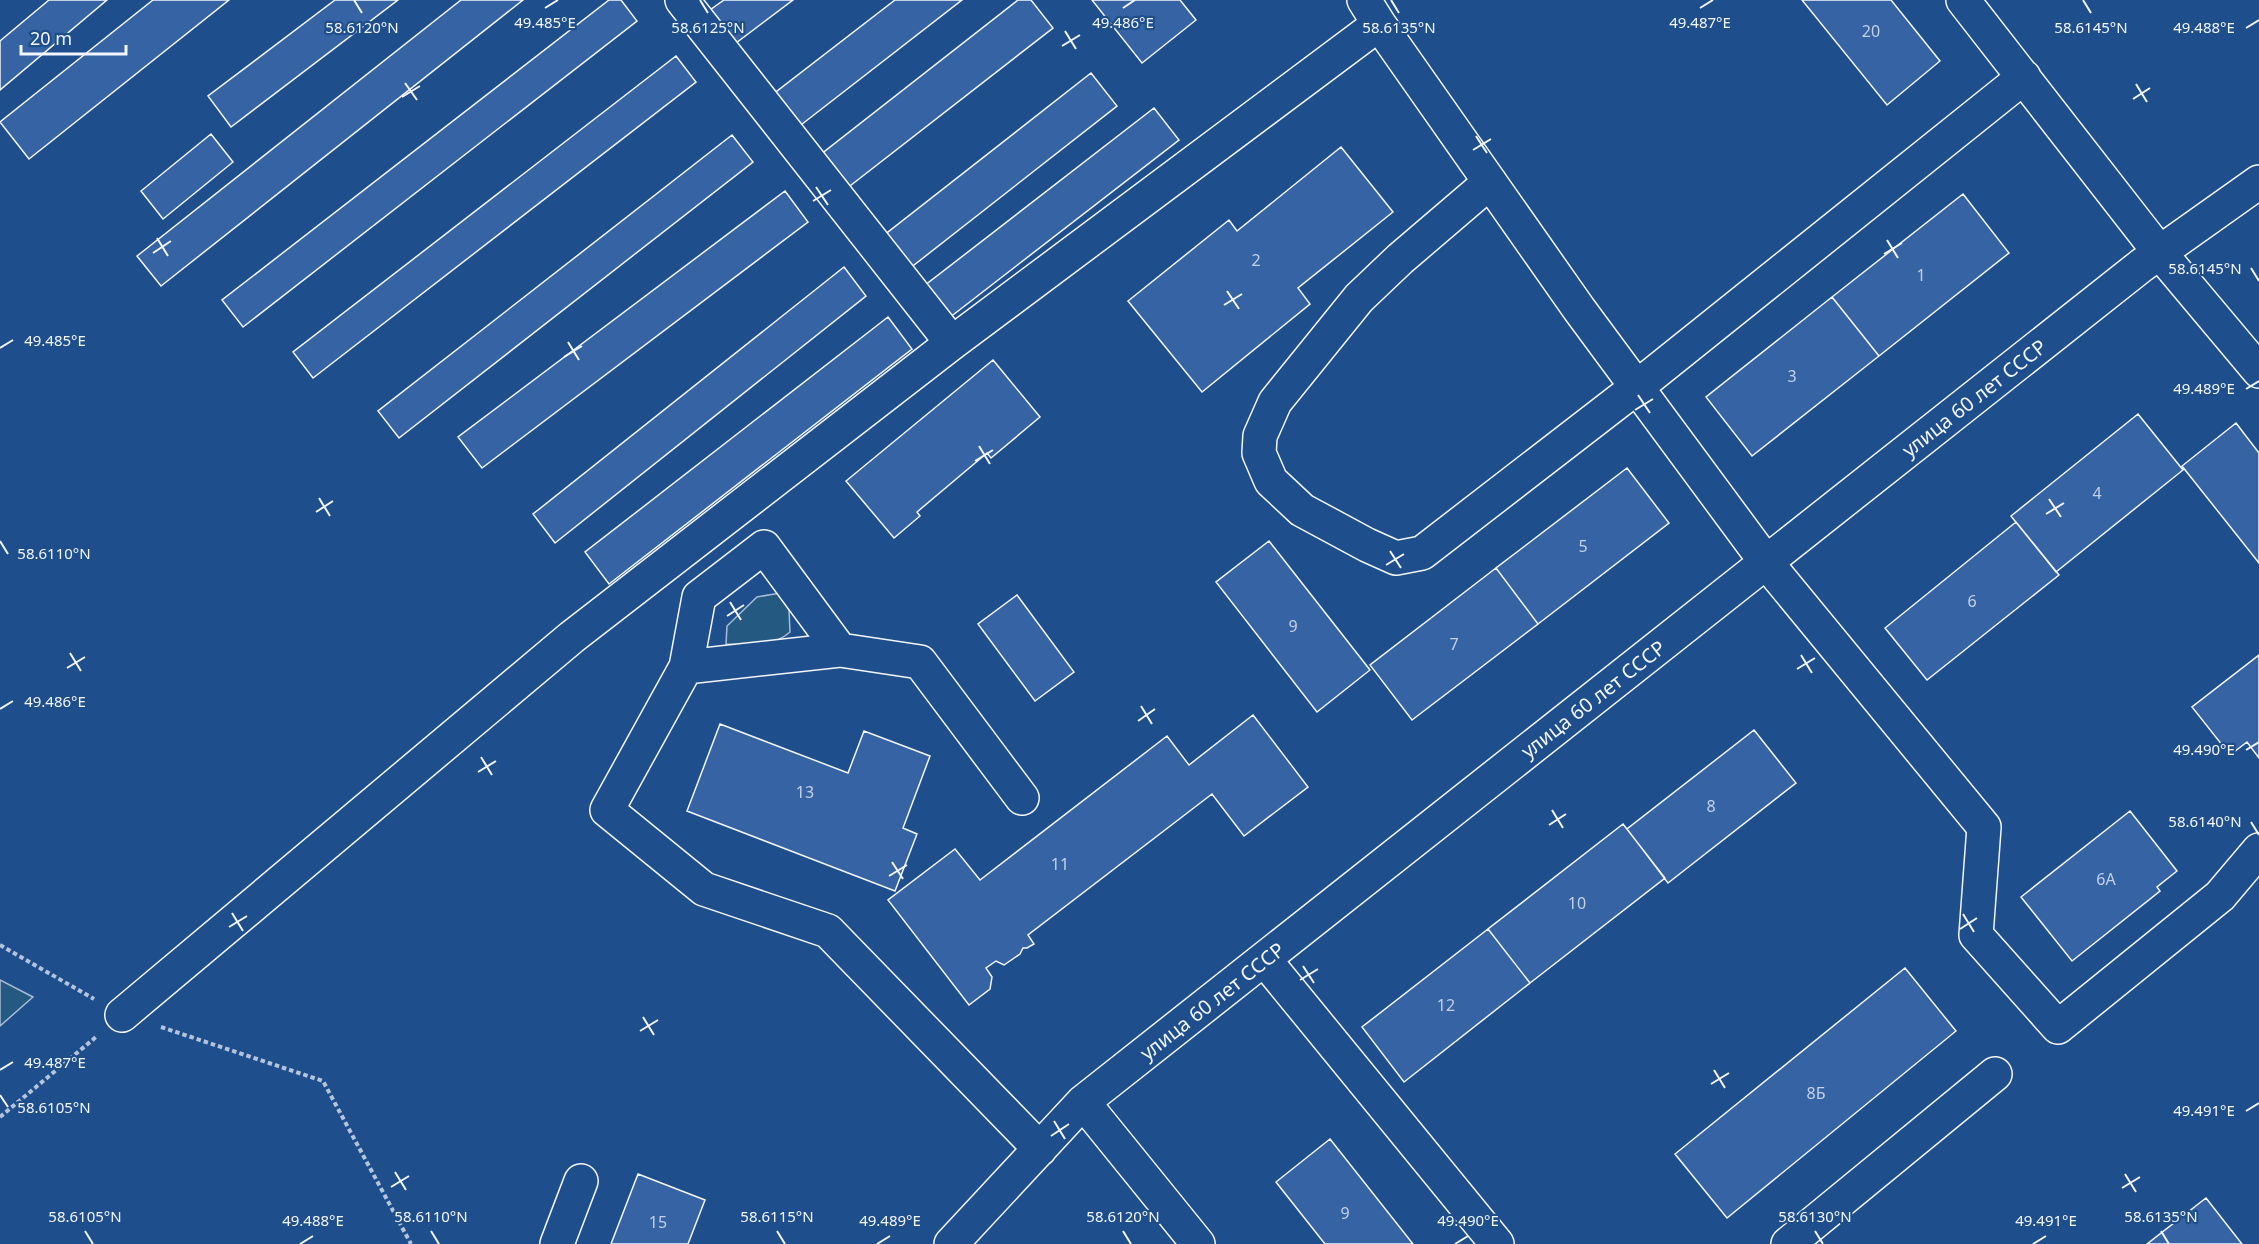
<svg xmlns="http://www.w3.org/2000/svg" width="2259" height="1244" font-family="'Noto Sans',sans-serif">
  <rect width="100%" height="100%" fill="#1f4e8c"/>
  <path fill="#245a82" stroke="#a8bbd7" stroke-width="1.5" d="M780,593L789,610L790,632C774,647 747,645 726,644L727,626L757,597Z
    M0,980L33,997L0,1026Z"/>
  <path fill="#3563a3" stroke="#f2f6ff" stroke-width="1.5" d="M49,0H107L0,90V41Z
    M153,0H229L29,159L0,122Z
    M335,0H398L231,127L208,96Z
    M461,0H523L161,286L137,256Z
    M609,0H621L637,21L243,327L222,300Z
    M724,0H793L736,43L710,10Z
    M895,0H962L797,128L772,95Z
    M1018,0H1031L1053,28L846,189L820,155Z
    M1092,0H1180L1196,20L1142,63Z
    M1802,0H1891L1940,61L1887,105Z
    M676,56L696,82L313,378L293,352Z
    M1091,73L1117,106L909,269L883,236Z
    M1154,108L1179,140L949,318L924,286Z
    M211,134L233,162L163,219L141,191Z
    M732,135L753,162L399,438L378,411Z
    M1341,147L1393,212L1298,288L1310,304L1202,392L1128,301L1229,220L1237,231Z
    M785,191L808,222L482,468L458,437Z
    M1963,194L2009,253L1879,356L1832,297Z
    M844,267L866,296L555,543L533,514Z
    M1832,297L1879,356L1752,456L1706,397Z
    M888,317L912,349L609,584L585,552Z
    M993,360L1040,417L991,458L987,453L917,512L920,516L894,538L846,481Z
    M2138,414L2183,470L2056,572L2011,516Z
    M2236,423L2259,453V563L2182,466Z
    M1627,468L1669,523L1538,624L1496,568Z
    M2016,522L2059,575L1927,680L1885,628Z
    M1269,541L1370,670L1317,712L1216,582Z
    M1496,568L1538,624L1412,720L1370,665Z
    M1017,595L1074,672L1035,701L978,624Z
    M2259,655V758L2247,742L2230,755L2192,707Z
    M1253,715L1308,787L1244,836L1212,794L1028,935L1034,944L1027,948H1023L1020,954L1004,965L996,961L986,968L992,977L990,989L969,1005L888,900L955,849L980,880L1167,736L1189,765Z
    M720,724L848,773L864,731L930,756L903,828L917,834L895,891L687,811Z
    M1754,730L1796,783L1668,883L1627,829Z
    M2130,811L2177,871L2157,887L2160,891L2072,961L2021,897Z
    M1623,824L1665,878L1530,983L1488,929Z
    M1488,929L1530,983L1404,1082L1362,1027Z
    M1905,968L1956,1031L1727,1218L1675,1154Z
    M1330,1139L1413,1244H1325L1276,1182Z
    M638,1174L705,1200L688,1244H611Z
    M2206,1198L2242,1244H2147Z"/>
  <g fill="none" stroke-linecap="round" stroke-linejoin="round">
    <defs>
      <path id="minor" d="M682,0L952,343
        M1963,0L2160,253L2259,371
        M1379,24L1579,309L1766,562L1984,827L1976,935L2058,1027L2220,896L2259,850
        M1490,182L1400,259L1359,298L1275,402L1260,436L1259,453L1271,481L1302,510L1367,545L1396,558L1422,553L1637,387L2024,77
        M686,667L840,650
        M1022,798L920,662L840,650L764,547L699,597L686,667L607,810L704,889L828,931L1040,1149
        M1264,959L1497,1244
        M122,1015L572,637L952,343L1379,24L1364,0
        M1083,1102L1198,1244
        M557,1244L581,1181
        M951,1244L1083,1102L2142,265L2259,182
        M1788,1244L1995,1074"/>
    </defs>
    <use href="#minor" stroke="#f2f6ff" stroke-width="36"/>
    <path stroke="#b3c4dc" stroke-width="4" stroke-dasharray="4.5 3" stroke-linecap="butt" d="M0,945L94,999
      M161,1027L323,1081L411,1244
      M0,1117L96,1037"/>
    <use href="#minor" stroke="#1f4e8c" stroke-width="33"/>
  </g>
  <path fill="none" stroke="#f2f6ff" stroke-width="2" d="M354,0L362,13M700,0L708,13M1391,0L1399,13M2083,0L2091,13M545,8L558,0M1123,8L1135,0M1700,8L1713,0M2246,28L2259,20M1065,31L1076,49M1062,46L1080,35M405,83L417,100M2136,84L2147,102M402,97L420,86M2133,99L2150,88M1476,136L1487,153M1473,150L1491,139M816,187L828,205M813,201L831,190M157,238L168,256M1887,240L1898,258M153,253L171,241M1884,254L1902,243M2251,268L2259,281M1227,291L1239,309M1224,305L1242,294M568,342L579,360M0,348L13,340M564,357L582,346M2246,389L2259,381M1638,395L1650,413M1635,410L1653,399M979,446L990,464M975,461L993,450M319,498L330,516M2049,499L2061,517M316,512L333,501M2046,514L2064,503M0,541L8,554M1390,551L1401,568M1386,565L1404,554M730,602L741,620M727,616L744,605M70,653L81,671M1801,655L1812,673M67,668L85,657M1797,669L1815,658M1141,706L1152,724M0,709L13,701M1138,721L1155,709M2246,750L2259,742M481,757L492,775M478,772L496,761M1552,810L1563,828M2251,822L2259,835M1549,825L1566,814M892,862L903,879M889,876L907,865M232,913L243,931M1963,914L1974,932M229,927L247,916M1960,929L1977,918M1303,966L1314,983M1300,980L1318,969M643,1017L654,1035M640,1031L658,1020M0,1070L13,1062M1714,1070L1725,1088M1711,1084L1729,1073M0,1095L8,1107M2246,1111L2259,1103M1054,1121L1065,1139M1051,1136L1069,1124M395,1172L406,1190M2125,1174L2136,1192M391,1187L409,1176M2122,1188L2140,1177M85,1231L93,1244M431,1231L439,1244M777,1231L785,1244M1123,1231L1131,1244M1815,1231L1823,1244M2161,1231L2169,1244M300,1244L313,1236M877,1244L890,1236M1455,1244L1468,1236M2033,1244L2046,1236"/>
  <g text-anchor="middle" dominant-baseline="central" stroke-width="4.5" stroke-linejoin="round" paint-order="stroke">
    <g font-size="16" fill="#c3d1e8">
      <text x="1871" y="31">20</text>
      <text x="1256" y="260">2</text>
      <text x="1921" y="275">1</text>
      <text x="1792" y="376">3</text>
      <text x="2097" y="493">4</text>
      <text x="1583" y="546">5</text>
      <text x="1972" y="601">6</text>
      <text x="1293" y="626">9</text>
      <text x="1454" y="644">7</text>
      <text x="805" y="792">13</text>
      <text x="1711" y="806">8</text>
      <text x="1060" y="864">11</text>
      <text x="2106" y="879">6А</text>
      <text x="1577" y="903">10</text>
      <text x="1446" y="1005">12</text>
      <text x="1816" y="1093">8Б</text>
      <text x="1345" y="1213">9</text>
      <text x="658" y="1222">15</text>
    </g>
    <g font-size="20" fill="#f2f6ff" stroke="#1f4e8c">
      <text transform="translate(1974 398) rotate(-38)">улица 60 лет СССР</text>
      <text transform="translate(1593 699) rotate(-38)">улица 60 лет СССР</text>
      <text transform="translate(1212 1001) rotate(-38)">улица 60 лет СССР</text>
    </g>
  </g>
  <g font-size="15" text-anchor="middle" fill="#f2f6ff" stroke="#1f4e8c" stroke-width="4.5" stroke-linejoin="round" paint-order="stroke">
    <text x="545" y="28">49.485°E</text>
    <text x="1123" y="28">49.486°E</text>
    <text x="1700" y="28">49.487°E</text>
    <text x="2204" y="33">49.488°E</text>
    <text x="2091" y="33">58.6145°N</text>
    <text x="362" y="33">58.6120°N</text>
    <text x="708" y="33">58.6125°N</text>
    <text x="1399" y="33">58.6135°N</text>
    <text x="2205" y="274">58.6145°N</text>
    <text x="55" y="346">49.485°E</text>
    <text x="2204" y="394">49.489°E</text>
    <text x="54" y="559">58.6110°N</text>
    <text x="55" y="707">49.486°E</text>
    <text x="2204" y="755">49.490°E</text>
    <text x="2205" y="827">58.6140°N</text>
    <text x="55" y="1068">49.487°E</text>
    <text x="54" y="1113">58.6105°N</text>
    <text x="2204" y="1116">49.491°E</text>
    <text x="85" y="1222">58.6105°N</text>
    <text x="431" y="1222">58.6110°N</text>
    <text x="777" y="1222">58.6115°N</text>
    <text x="1123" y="1222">58.6120°N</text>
    <text x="1815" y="1222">58.6130°N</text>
    <text x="2161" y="1222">58.6135°N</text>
    <text x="313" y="1226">49.488°E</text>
    <text x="890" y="1226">49.489°E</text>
    <text x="1468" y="1226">49.490°E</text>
    <text x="2046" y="1226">49.491°E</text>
  </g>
  <path d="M21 45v9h105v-9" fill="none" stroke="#f2f6ff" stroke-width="3"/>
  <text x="30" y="45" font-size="18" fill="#f2f6ff" stroke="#1f4e8c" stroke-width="4.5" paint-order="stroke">20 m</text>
</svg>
